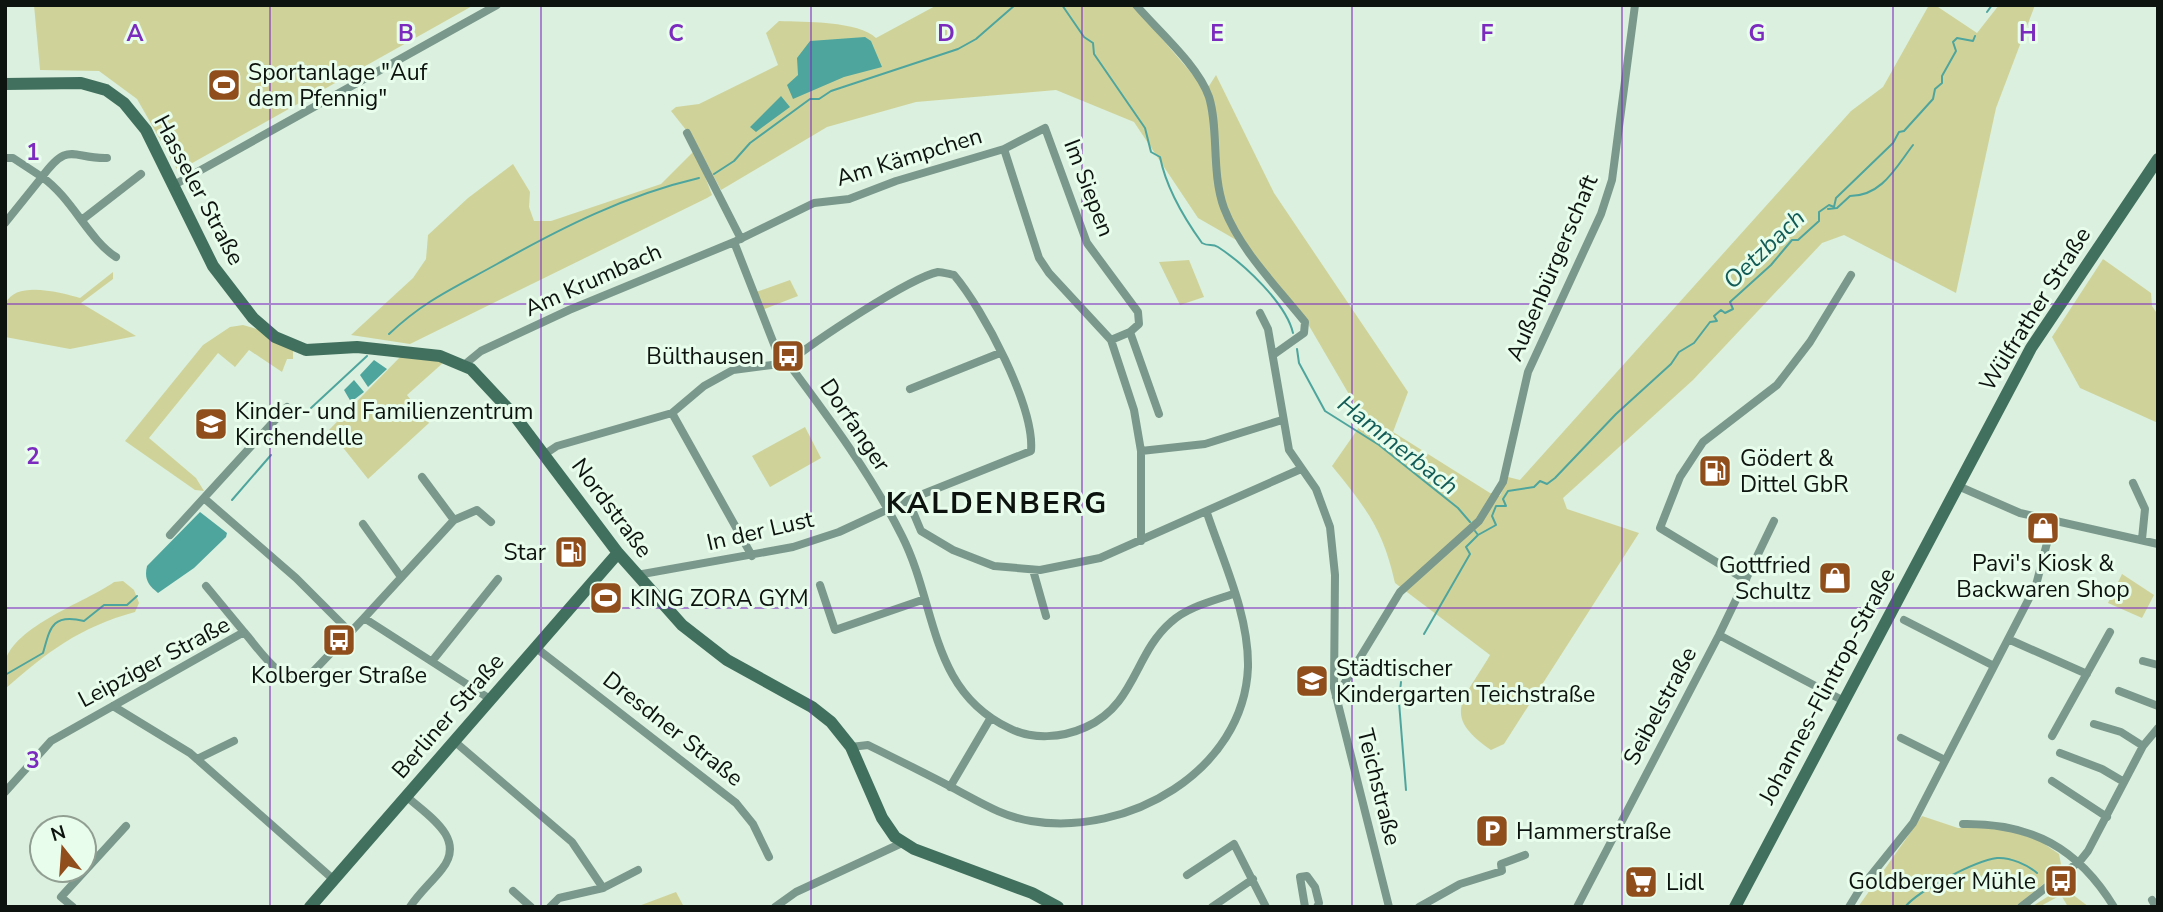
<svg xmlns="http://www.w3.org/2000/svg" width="2163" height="912" font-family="'Nunito Sans',sans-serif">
  <rect width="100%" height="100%" fill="#dbf0de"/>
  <path fill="#cfd39a" d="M34,5H474L178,171L137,99L99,71L40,70Z
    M937,5H1133L1200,83L1209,86L1216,75L1274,193L1408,392L1393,432L1490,493L1500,496L1508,477L1520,480L1851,111L1883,87L1929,5H1935L1977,33L1999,5H2035L1996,108L1956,293L1844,235L1822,243L1693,380L1563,498L1567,509L1639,533L1504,744L1491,750C1439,714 1465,699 1490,655L1395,583C1383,529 1366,508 1332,466L1364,420L1301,312L1238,241L1198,218L1134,122L1056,90L916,102L827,127L721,190L694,140L671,111L676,107L699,104L778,65L766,33L779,21C804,22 859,21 876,38Z
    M695,150L712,195L707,198L410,344L351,335L413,278L426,259L428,235L468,198L513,164L530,192L529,207L534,221H551L661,184Z
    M2103,259L2151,293L2152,306L2158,315V423L2080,388L2052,337Z
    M1189,260L1204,297L1180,305L1159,262Z
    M113,272V279L81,303L136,336L70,349L5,337C5,328 2,312 6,303C16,280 62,293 80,298Z
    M790,280L798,296L762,310L756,292Z
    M243,325L260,330L293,351V359H287L282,372L249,350L235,367L218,353L149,438L196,478L204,491L195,490L125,441L203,345L230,327Z
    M400,357L444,362L407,395L429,423L368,479L329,430Z
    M805,427L821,458L770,487L752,456Z
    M2122,574L2154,595L2142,618L2108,603Z
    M123,581L134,590L139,603L135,612C80,627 47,652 5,689C5,681 3,670 5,662C14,626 86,602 114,582Z
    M1922,816L1958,828H2002L2040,841L2059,854L2062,869L2015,907H1858Z
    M2063,887L2089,907H2068L2061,895L2039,907H2031Z
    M676,892L684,907H636Z"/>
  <path fill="#4ea59e" d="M865,37L871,41L882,67L844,77L793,99L787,85L798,75L797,58L810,41Z
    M781,96L790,107L756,132L750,127Z
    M374,360L387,369L368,387L360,375Z
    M354,380L364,392L351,402L344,390Z
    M200,512L227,533L226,537L194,568L158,593C148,585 144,579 147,566Z"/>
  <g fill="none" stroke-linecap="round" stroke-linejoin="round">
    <path stroke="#4ea59e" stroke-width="2" d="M1062,5L1084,37L1093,43L1094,54L1145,128L1151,152L1160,157C1166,187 1184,218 1202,243C1209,247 1212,243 1218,247C1244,264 1286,303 1293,333
      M1987,12L1992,5
      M714,174L734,161L750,143L810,99H819L831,91L958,49L976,39L1015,5
      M1828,209L1837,208L1850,196C1882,196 1896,167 1913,145
      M389,334C425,300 454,288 497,264C561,228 626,195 699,178
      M1297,349L1299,363L1325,411L1379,445L1458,508L1470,522
      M311,408L367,356
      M232,500L271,455
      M1478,535L1496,525L1492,516L1496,506H1506L1503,499L1508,491L1534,487L1540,481L1547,484L1555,478L1616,414L1671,364L1679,352L1694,343L1710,322L1717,321L1714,316L1721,310L1725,313L1733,309L1730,302L1771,265L1792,240H1798L1819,221V212L1829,205L1834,207L1836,198L1893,143L1899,132L1904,131L1933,99L1935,89L1942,83V76L1956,51L1953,42L1957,38L1973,41L1975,36
      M1424,634L1470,554L1466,547L1478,535L1475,531
      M5,675L43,653C50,629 51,613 84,621L104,605H127L137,596
      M1401,682L1399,702L1406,790
      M1905,907C1919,890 1975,861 1997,858C2010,857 2028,865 2037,873"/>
    <path stroke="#7a988c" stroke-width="8" d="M1136,5C1158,31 1198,65 1209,97C1219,129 1211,172 1224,208C1240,250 1277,287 1305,322L1304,333L1273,355
      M687,133L741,239
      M1004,149L1039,258L1049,273L1111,340L1134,410L1141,451V541
      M5,158H13L42,177C69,140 72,159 107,158
      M174,185L497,5
      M83,219L141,174
      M5,223L42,177C72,198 89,240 116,257
      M734,242L781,362
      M1260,313L1268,329L1289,450L1316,489L1330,527L1335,575L1334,688L1389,907
      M1130,332L1159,414
      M788,363C829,418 871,474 902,536C937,605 929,690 1009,728C1032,740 1062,738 1086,727C1136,704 1134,654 1171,622C1187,607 1213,601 1233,594
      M464,365L481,351L569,310L734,242L814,203L849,199L896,181L1004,149L1045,128L1087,243L1138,312L1139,324L1130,332L1111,340
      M910,389L1000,353
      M672,413L752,556
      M1141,451L1205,444L1282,420
      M545,454L557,446L672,413L704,386L733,370L788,363
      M422,477L454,520
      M2133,483L2145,509L2142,539
      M1958,486L2020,513L2158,544
      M205,499L296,578L350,632
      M908,500L921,531L953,550L994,566L1040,570L1100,558L1301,469
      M363,524L401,577
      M170,535L287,407
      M1033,570L1046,616
      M637,575L793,547L839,532L908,500L1031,451C1035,407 983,309 954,275C949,274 942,272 938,272C909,278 813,342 788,363
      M1746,580L1660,528L1680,477L1703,442L1777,385L1810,342L1851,275
      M820,585L835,630L925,599
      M206,586L244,632
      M364,618L454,520L477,510L491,522
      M1904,620L1994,666
      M1719,635L1842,700
      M2008,639L2087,674
      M535,647L736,803L753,824L769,857
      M433,660L498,579
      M2143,661L2158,665
      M2119,691L2158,706
      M1336,697L1400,592L1479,521L1503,482L1528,372L1601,214L1612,180L1635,5
      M113,706L190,753L333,879
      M2094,724L2121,732L2143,746
      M2052,736L2110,632
      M1901,738L1945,760
      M454,741L572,842L603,888L638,870
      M851,747L868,745C896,759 925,773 953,788C978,801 1003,817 1031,821C1126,837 1244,772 1248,667C1249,615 1223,561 1207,513
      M2060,753L2102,769L2124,782
      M197,759L234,741
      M2052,781L2107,817
      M950,787L990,719
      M5,792L51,741L244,632C260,650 281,686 307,678L364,618L490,699
      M406,796C427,815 467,838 442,869C432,882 419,893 410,907
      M1963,824C2032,823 2078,848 2114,907
      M1187,875L1234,844L1266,907
      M513,891L531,907
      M2152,900L2156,907
      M73,907L61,897L126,826
      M550,907L559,898L603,888
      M775,907L796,892L902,843
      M1212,907L1253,879
      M1305,907L1300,877L1307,876L1315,887L1319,903L1317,907
      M1419,907L1460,884L1502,871L1501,864L1525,855
      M1577,907L1719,635L1774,521
      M1849,907L1860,889L1913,823L2036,585L2053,520
      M2021,907L2080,861L2088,851L2143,746L2158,728"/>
    <path stroke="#42705f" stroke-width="12" d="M5,84L81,83L106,90L124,103L146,130L213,266L253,318L275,337L306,350L357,347L440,356L471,369L514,415L618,553L682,625L727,660L812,707L831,722L851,747L882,818L895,837L914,849L1032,893L1058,907
      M310,907L618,553
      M1735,907L2031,348L2158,159"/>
  </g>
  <path fill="none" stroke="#7b2cbf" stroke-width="2" stroke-opacity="0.55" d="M270,5V907M541,5V907M811,5V907M1082,5V907M1352,5V907M1622,5V907M1893,5V907M5,304H2158M5,608H2158"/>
  <defs>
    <symbol id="stadium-square" viewBox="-11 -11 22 22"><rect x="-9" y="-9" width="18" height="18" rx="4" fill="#904e1c" stroke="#e9fdec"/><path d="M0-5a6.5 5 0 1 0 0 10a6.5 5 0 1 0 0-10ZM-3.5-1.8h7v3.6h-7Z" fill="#fff"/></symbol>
    <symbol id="bus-square" viewBox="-11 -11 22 22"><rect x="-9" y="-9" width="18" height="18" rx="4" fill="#904e1c" stroke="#e9fdec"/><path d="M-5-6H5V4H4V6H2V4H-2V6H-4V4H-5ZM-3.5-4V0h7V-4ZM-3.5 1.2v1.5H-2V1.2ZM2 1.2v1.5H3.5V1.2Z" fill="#fff"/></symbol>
    <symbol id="school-square" viewBox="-11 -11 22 22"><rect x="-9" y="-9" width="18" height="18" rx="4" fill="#904e1c" stroke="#e9fdec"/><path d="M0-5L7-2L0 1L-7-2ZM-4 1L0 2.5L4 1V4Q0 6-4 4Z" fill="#fff"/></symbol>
    <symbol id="fuel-square" viewBox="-11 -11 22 22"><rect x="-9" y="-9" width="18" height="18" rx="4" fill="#904e1c" stroke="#e9fdec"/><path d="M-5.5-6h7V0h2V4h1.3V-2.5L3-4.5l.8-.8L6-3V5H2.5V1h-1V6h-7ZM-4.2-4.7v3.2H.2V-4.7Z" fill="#fff"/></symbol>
    <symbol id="shop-square" viewBox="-11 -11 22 22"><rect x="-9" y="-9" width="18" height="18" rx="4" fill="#904e1c" stroke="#e9fdec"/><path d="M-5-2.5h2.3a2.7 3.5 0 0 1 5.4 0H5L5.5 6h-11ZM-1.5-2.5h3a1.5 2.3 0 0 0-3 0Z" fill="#fff"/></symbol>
    <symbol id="parking-square" viewBox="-11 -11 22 22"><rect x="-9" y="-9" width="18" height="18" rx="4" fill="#904e1c" stroke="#e9fdec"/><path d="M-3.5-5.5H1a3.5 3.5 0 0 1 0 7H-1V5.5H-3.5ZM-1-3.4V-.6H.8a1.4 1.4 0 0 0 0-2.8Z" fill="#fff"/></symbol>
    <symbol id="supermarket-square" viewBox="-11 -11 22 22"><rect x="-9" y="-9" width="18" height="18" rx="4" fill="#904e1c" stroke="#e9fdec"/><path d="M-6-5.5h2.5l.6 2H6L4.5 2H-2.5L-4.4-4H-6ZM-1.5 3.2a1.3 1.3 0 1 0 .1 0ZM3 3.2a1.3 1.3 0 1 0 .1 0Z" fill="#fff"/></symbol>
  </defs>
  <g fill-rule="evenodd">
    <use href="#stadium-square" x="205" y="66" width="38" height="38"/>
    <use href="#bus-square" x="769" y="337" width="38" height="38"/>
    <use href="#school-square" x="192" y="405" width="38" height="38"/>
    <use href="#fuel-square" x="1696" y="452" width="38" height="38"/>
    <use href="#shop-square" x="2024" y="509" width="38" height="38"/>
    <use href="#fuel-square" x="552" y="533" width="38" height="38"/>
    <use href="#shop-square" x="1816" y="559" width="38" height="38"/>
    <use href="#stadium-square" x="587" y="579" width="38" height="38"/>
    <use href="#bus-square" x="320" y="621" width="38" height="38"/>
    <use href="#school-square" x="1293" y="662" width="38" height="38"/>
    <use href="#parking-square" x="1473" y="812" width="38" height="38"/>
    <use href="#bus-square" x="2042" y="862" width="38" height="38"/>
    <use href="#supermarket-square" x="1622" y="863" width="38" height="38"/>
  </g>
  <g text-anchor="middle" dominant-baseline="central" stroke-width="6" stroke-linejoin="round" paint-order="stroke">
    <g font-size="23" fill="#0d130e" stroke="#e9fdec" text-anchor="start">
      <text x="248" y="72">Sportanlage "Auf<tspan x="248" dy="26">dem Pfennig"</tspan></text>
      <text x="764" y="356" text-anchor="end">Bülthausen</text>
      <text x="235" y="411">Kinder- und Familienzentrum<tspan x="235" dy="26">Kirchendelle</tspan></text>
      <text x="1740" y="458">Gödert &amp;<tspan x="1740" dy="26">Dittel GbR</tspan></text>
      <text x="546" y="552" text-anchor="end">Star</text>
      <text x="2043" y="563" text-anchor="middle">Pavi's Kiosk &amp;<tspan x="2043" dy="26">Backwaren Shop</tspan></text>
      <text x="1811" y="565" text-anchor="end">Gottfried<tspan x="1811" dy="26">Schultz</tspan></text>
      <text x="630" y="598">KING ZORA GYM</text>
      <text x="1336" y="668">Städtischer<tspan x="1336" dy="26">Kindergarten Teichstraße</tspan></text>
      <text x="339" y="675" text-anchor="middle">Kolberger Straße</text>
      <text x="1516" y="831">Hammerstraße</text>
      <text x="2036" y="881" text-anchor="end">Goldberger Mühle</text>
      <text x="1666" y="882">Lidl</text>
    </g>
    <g font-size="23" fill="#0d130e" stroke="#e9fdec">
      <text transform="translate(909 157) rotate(-17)">Am Kämpchen</text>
      <text transform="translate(1089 188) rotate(69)">Im Siepen</text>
      <text transform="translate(199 190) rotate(62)">Hasseler Straße</text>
      <text transform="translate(1552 268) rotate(-67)">Außenbürgerschaft</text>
      <text transform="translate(593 280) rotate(-24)">Am Krumbach</text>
      <text transform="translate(2035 309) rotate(-58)">Wülfrather Straße</text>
      <text transform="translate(855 425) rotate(56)">Dorfanger</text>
      <text transform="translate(612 508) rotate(53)">Nordstraße</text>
      <text transform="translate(760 531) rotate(-13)">In der Lust</text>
      <text transform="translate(154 662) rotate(-28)">Leipziger Straße</text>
      <text transform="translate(1827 686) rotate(-62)">Johannes-Flintrop-Straße</text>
      <text transform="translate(1660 706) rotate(-62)">Seibelstraße</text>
      <text transform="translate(448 716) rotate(-49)">Berliner Straße</text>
      <text transform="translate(673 729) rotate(38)">Dresdner Straße</text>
      <text transform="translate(1379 787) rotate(76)">Teichstraße</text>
    </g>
    <g font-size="24" font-style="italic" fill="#125c57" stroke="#e9fdec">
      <text transform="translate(1764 249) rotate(-44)">Oetzbach</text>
      <text transform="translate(1398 445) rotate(38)">Hammerbach</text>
    </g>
    <g font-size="30" font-weight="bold" letter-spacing="2" fill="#0d130e" stroke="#e9fdec">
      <text x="997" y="503">KALDENBERG</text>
    </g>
  </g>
  <g font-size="23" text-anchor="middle" font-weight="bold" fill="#7b2cbf" stroke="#e9fdec" stroke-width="6" stroke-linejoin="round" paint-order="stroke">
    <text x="135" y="41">A</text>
    <text x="406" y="41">B</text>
    <text x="676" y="41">C</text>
    <text x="946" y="41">D</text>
    <text x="1217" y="41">E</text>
    <text x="1487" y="41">F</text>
    <text x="1757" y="41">G</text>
    <text x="2028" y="41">H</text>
    <text x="33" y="160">1</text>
    <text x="33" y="464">2</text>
    <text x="33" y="768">3</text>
  </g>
  <rect width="2163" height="912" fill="none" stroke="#0d130e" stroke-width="14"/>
  <g transform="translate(63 849) rotate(343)"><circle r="33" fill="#e9fdec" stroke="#919f93" stroke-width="2"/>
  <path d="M0-5L12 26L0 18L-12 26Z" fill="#904e1c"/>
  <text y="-10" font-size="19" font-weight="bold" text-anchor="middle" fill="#0d130e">N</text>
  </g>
</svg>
